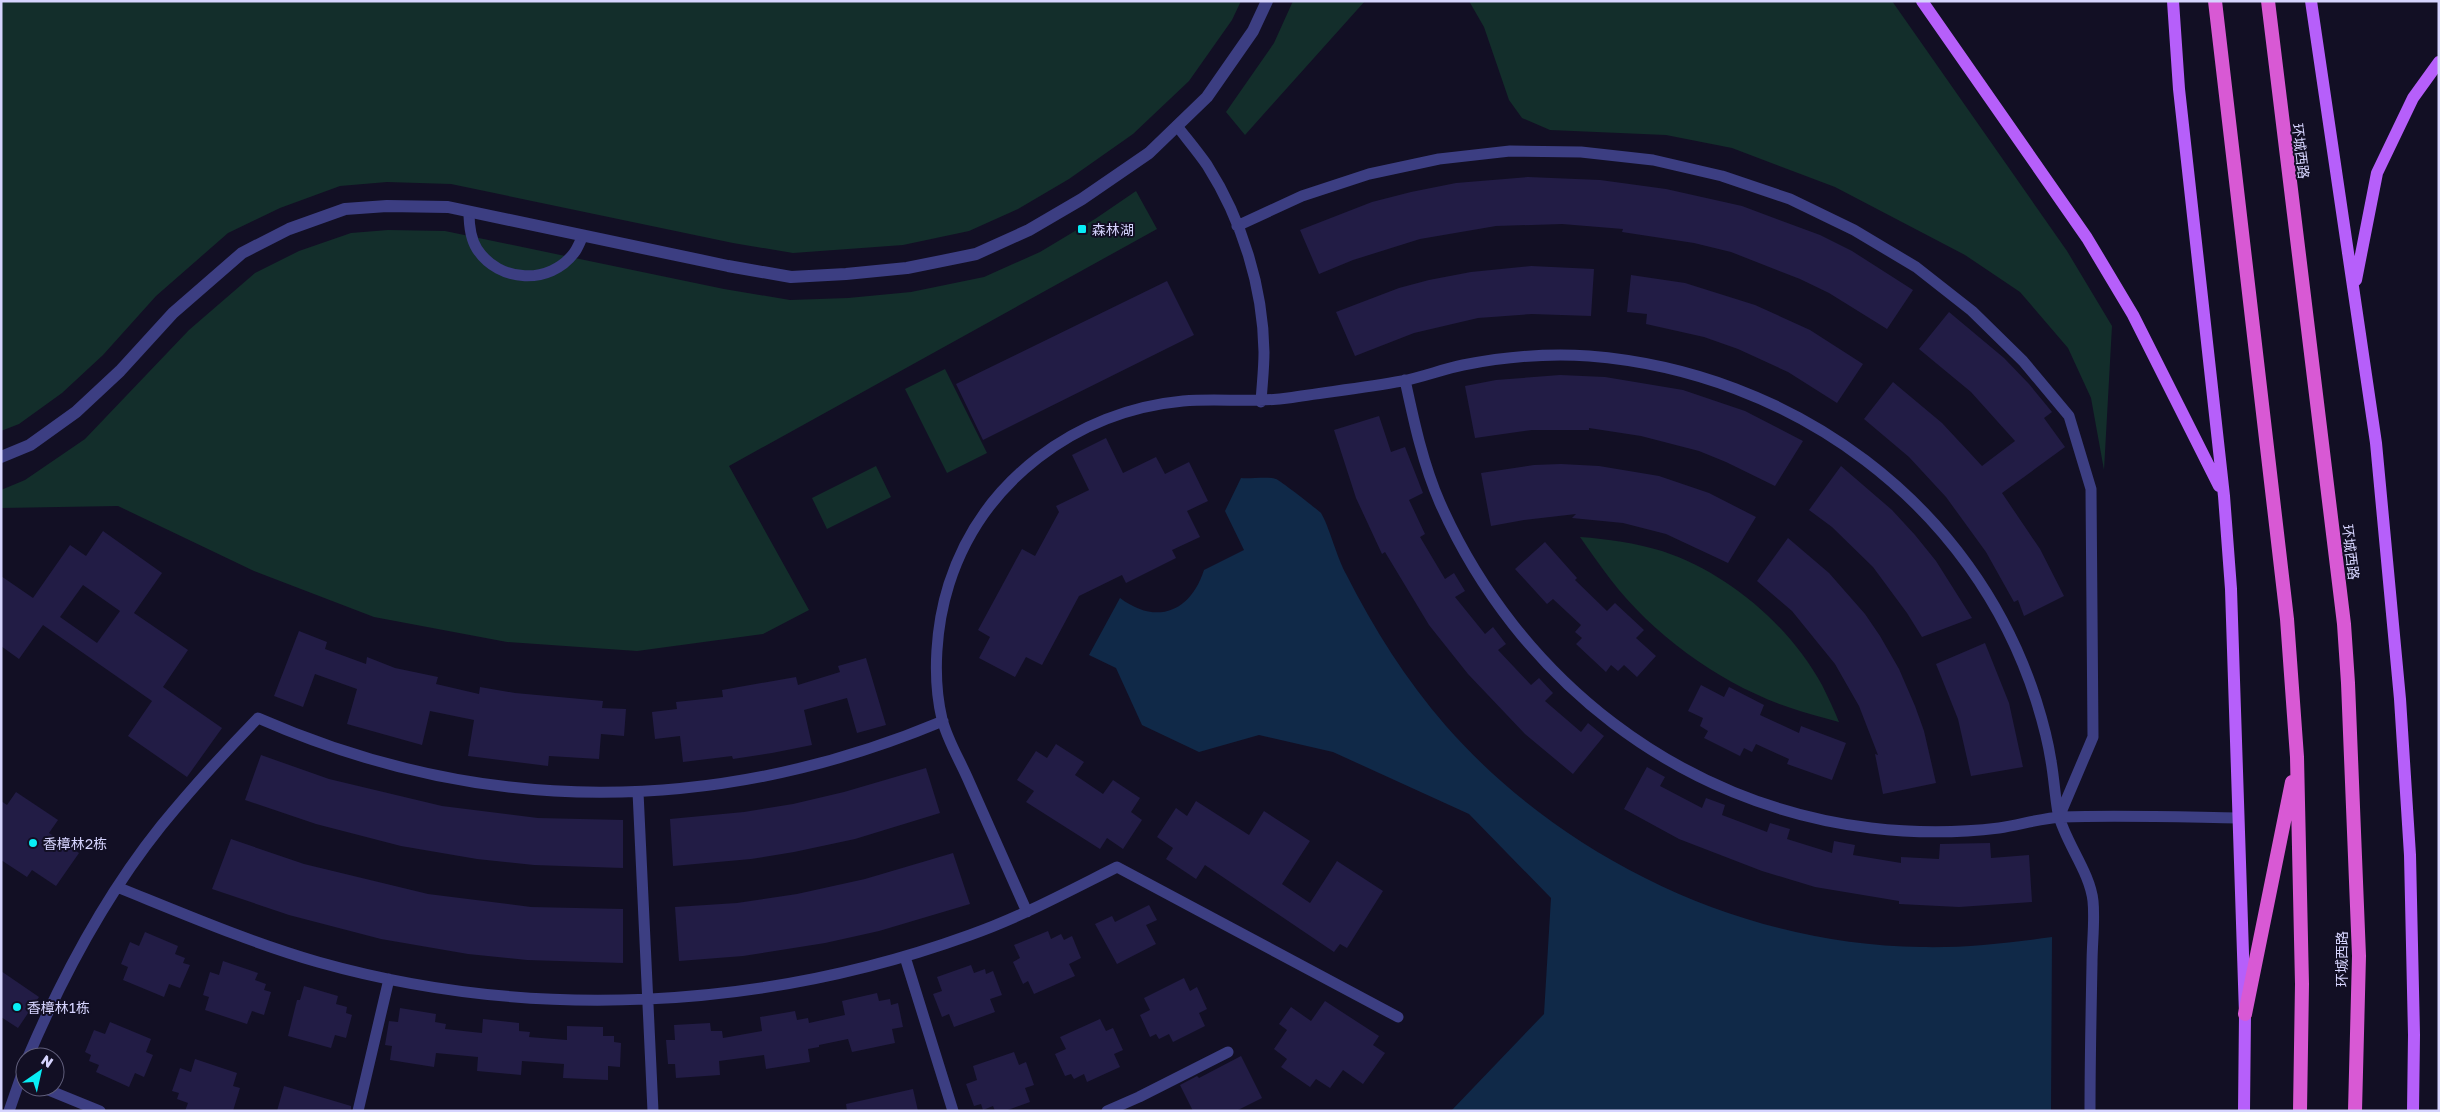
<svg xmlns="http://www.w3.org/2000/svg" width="2440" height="1112" font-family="'Golos Text','Noto Sans SC',sans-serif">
  <rect width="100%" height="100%" fill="#120f24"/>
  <path fill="#132e2b" d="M1,1H1241L1232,20L1189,81L1133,134L1069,179L1018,209L969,231L903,245L793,253L733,243L451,184L387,182L340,186L280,208L228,233L156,296L103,355L62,393L19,424L1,431Z
    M1293,1H1365L1245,135L1226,112L1274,43Z
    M1469,1H1892L2067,251L2112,326L2104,470L2091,398L2068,348L2020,292L1965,255L1835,187L1732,148L1666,135L1550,130L1522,118L1509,100L1484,27Z
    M1136,191L1157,229L729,466L809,610L763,634L637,651L507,642L374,617L254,571L118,506L1,508V490L25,480L85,439L189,330L255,273L299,251L351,233L388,230L445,231L724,289L790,300L848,298L911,292L984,277L1040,252L1095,219Z
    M945,369L987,453L947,473L905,389Z
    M876,466L891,497L827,529L812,498Z
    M1580,537C1608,539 1635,543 1662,551C1728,573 1788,624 1822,685C1828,697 1834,710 1839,722C1822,717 1805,713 1788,707C1721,684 1654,636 1611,580C1600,566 1590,551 1580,537Z"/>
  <path fill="#102948" d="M1241,478C1251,479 1267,476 1276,479C1281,481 1318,510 1321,513C1329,526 1337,558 1346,574C1374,629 1406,680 1446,726C1563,859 1743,945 1921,947C1965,948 2008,943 2052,937L2051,1111H1451L1544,1014L1551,898L1469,814L1333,752L1259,735L1199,752L1142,725L1116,668L1089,655L1120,598C1156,625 1190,613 1204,570L1244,550L1225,511Z"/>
  <path fill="#221c45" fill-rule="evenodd" d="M1528,177L1600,180L1666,189L1742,206L1820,235L1852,251L1913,290L1887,329L1829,293L1800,279L1731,252L1694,243L1622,232L1623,229L1562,224L1496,226L1420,239L1353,260L1319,274L1300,230L1372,202L1411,192L1456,183Z
    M1531,266L1594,269L1591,316L1532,314L1478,318L1414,333L1355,356L1336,312L1399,288L1429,280L1471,272Z
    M1631,275L1685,283L1755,305L1810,330L1863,364L1837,403L1788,372L1738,349L1704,337L1646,324L1647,314L1627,312Z
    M1167,281L1194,335L983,440L956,384Z
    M1949,312L2004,358L2029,384L2052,412L2044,418L2065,447L2002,493L2040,549L2064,596L2024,616L2018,600L2014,602L1986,552L1946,497L1909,457L1864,419L1893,382L1942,423L1982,466L2015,441L1971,392L1919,349Z
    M1560,375L1605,377L1683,390L1745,411L1803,441L1775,486L1726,462L1699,451L1641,436L1589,428V430H1532L1475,438L1465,386L1496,380Z
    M1379,416L1391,452L1405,447L1423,493L1409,500L1425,534L1420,537L1445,579L1454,573L1465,591L1455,597L1485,634L1493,627L1506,644L1498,650L1531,685L1539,678L1553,693L1545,701L1581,732L1588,723L1604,736L1573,774L1525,734L1468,674L1429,625L1385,552L1382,554L1356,498L1334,430Z
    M1106,438L1123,473L1156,457L1165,474L1189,462L1208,501L1187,511L1200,537L1172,550L1176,558L1126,583L1122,575L1079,596L1042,665L1026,657L1015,677L979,658L990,637L978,630L1022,549L1035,556L1059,512L1056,506L1089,490L1072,455Z
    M1561,464L1599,466L1659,476L1709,493L1756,517L1728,563L1666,534L1623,523L1572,518L1576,514L1524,520L1491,526L1481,473L1534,465Z
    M1841,466L1892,510L1915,535L1936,561L1972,618L1922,637L1907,613L1873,567L1832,527L1809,510Z
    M103,531L162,573L134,613L188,650L163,687L222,728L187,777L128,736L152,701L43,625L19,659L1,646V576L33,598L70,545L86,556ZM83,585L120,611L97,643L60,617Z
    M1788,538L1829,573L1865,614L1880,636L1899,669L1915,706L1924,731L1936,783L1883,794L1875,754L1878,755L1859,706L1835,664L1792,611L1757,581Z
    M1545,542L1577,578L1575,580L1607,611L1615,603L1644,630L1636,638L1656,656L1637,677L1624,665L1618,671L1611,665L1606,672L1576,644L1582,638L1575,632L1581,625L1553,599L1547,604L1515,569Z
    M299,631L327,642L325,649L366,664L367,657L395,668L438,677L436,684L479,694L480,687L515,693L603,701L602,708L626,709L624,736L601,734L599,759L549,756L548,766L468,756L474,720L430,711L422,745L347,724L357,689L315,674L303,707L274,696Z
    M1985,643L2009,703L2023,767L1971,776L1958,719L1936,664Z
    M866,658L886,725L857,733L847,698L804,710L812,745L772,753L733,759L732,756L683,762L680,736L655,739L652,712L677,709L676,702L723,697L722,690L796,677L798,685L840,672L838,666Z
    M1701,685L1724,697L1729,687L1764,705L1760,715L1799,733L1801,726L1846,743L1832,780L1787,764L1789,759L1756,744L1752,752L1744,748L1740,756L1704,738L1708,731L1700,726L1703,718L1688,711Z
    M1056,744L1084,762L1075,775L1103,794L1113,780L1140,798L1131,812L1142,820L1123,849L1107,838L1100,849L1026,802L1034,791L1017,780L1036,751L1047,758Z
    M261,755L329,779L442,806L538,818L623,820V868L534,865L477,859L401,846L316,824L245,800Z
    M1647,767L1665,777L1660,786L1702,808L1706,798L1725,805L1722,815L1767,832L1770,823L1790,829L1787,839L1832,853L1834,841L1855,845L1853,855L1901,863V857L1939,859L1940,844L1990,843L1991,858L2029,855L2032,902L1959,907L1899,904V901L1815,887L1762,871L1679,839L1624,809Z
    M926,768L940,813L855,839L794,852L751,859L673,866L670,819L744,812L793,804L844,792Z
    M16,792L58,820L49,833L79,853L56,886L32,870L27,877L1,860V801L7,805Z
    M1196,801L1249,835L1264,811L1310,841L1282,884L1310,903L1337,861L1383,891L1347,948L1340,944L1334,952L1205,865L1196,879L1166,859L1173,848L1157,837L1176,808L1187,816Z
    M231,839L304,864L428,894L531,907L623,909V963L527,960L468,954L381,939L289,915L212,889Z
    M953,853L970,904L879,931L825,943L743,956L679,961L675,907L737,903L797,894L865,879Z
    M1149,905L1157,920L1146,925L1156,944L1117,964L1095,924L1112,916L1115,922Z
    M1048,931L1051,939L1061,934L1064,940L1072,936L1081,958L1069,964L1075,976L1034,994L1028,981L1023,984L1013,962L1020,958L1014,945Z
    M145,932L178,946L175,954L185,958L183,963L190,965L180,988L169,984L164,997L123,980L128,967L121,964L130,942L139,946Z
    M223,961L258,973L255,980L266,984L264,990L271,992L264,1015L252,1011L247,1024L205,1010L209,997L203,995L210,972L219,975Z
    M971,965L974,973L985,969L986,974L993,971L1002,995L990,999L995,1012L954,1027L949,1014L942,1017L933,994L942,991L937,977Z
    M1,971L39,997L18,1028L1,1017Z
    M1184,978L1190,991L1197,987L1207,1009L1199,1013L1205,1026L1173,1042L1169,1034L1159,1039L1156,1034L1150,1037L1140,1015L1150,1010L1144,998Z
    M304,986L338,996L336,1004L347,1007L346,1013L352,1015L346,1038L335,1035L331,1048L288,1036L297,1000H300Z
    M877,993L879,1001L890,999L891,1005L898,1003L903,1027L892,1029L895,1043L852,1052L848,1039L819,1045V1047L808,1049L810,1062L766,1069L764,1055L719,1061L720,1075L676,1078L675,1064H668L666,1040H675L674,1025L710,1023L711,1031H722L723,1038L762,1031L760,1017L795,1011L797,1020L808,1018L809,1023L845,1015L842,1001Z
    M1325,1001L1379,1036L1373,1045L1385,1053L1363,1084L1343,1070L1330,1088L1316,1079L1310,1087L1281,1067L1287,1059L1274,1049L1287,1030L1279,1024L1291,1007L1311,1021Z
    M400,1008L436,1014L435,1022L446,1024L445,1029L482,1033L483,1019L519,1023V1031L530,1032L529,1037L567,1040V1026L603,1027V1036H614V1042L621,1043L620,1067L608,1066V1080L563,1078L564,1064L522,1061L521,1075L477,1071L478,1057L436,1053L434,1067L390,1060L392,1046L385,1045L389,1021L398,1022Z
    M1100,1019L1106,1031L1113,1028L1123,1050L1114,1054L1120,1067L1087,1082L1084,1074L1074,1079L1071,1074L1065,1076L1055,1054L1066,1049L1060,1037Z
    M110,1022L151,1039L146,1052L153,1055L144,1077L135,1073L129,1087L96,1072L99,1065L89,1061L91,1055L85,1052L94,1030L105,1034Z
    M1014,1052L1019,1065L1026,1062L1034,1085L1025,1088L1030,1102L1005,1111H995L993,1106L983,1110L981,1104L974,1106L966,1084L977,1080L973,1066Z
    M1241,1056L1262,1098L1236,1111H1193L1180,1085L1197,1076L1199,1078Z
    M195,1059L237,1073L233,1086L240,1088L233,1111H185L188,1103L177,1099L179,1093L172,1091L180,1068L191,1072Z
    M284,1086L351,1106V1111H277Z
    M913,1089L918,1111H847L846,1104Z"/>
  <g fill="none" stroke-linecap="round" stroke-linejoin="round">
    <path stroke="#3c3e82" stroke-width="11" d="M1177,126C1187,139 1198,152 1207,165C1242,220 1263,287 1264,352C1264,369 1262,385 1261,402
      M469,212C469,225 470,238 477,249C499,283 550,285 574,253C578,248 580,241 583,236
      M1237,226L1302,196L1369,174L1439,159L1510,151L1581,152L1653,160L1722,176L1790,199L1854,230L1916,267L1972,311L2023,361L2069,416L2091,489L2093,737L2059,817
      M1405,380C1414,422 1423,464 1440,503C1518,679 1679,805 1871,828C1913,833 1958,833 1999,828C2020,825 2041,818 2062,817C2120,815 2179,817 2238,818
      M638,792L653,1111
      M117,887C184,914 249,942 318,962C531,1022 763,1010 970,935C1021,917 1069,891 1117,867L1398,1017
      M1027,912C1007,867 987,822 967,777C959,759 947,739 942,719C932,677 936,625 949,584C982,481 1076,411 1183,401C1218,398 1253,403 1288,398C1326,392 1364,388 1402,381C1423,377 1443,369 1463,365C1504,357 1548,353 1589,356C1792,372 1973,503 2036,700C2042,719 2048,741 2051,761C2054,778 2055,796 2058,813C2065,842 2090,872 2093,901C2095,921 2092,943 2092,964C2091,1013 2090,1062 2090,1111
      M905,957L953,1111
      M28,1057C63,975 105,896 161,826C192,788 224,753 258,718C483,817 716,816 943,721
      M41,1087L100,1111
      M9,1111L25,1065
      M358,1111L389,979
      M1107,1111L1139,1097L1228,1052"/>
    <path stroke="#3c3e82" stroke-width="12" d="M1,457L30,445L76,412L120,371L173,313L242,253L289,229L345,209L387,206L448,207L728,266L791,277L846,274L907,268L976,254L1029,230L1082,199L1149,153L1207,97L1253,31L1267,1"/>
    <path stroke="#b65ffa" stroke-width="12" d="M1922,1L2087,238L2133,315L2219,486
      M2173,1L2179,89L2224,496L2231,589L2245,1014L2244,1111
      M2311,1L2376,443L2400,699L2410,855L2414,1035L2413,1111
      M2356,280L2377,173L2413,98L2439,62"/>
    <path stroke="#d859d4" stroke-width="14" d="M2215,1L2287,619L2297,757L2302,984L2300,1111
      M2268,1L2344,624L2348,683L2359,956L2355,1111
      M2245,1014L2292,782"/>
  </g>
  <g fill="#08eef6" stroke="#120f24" stroke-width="2">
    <rect x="1077" y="224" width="10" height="10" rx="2.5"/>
    <circle cx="33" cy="843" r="5"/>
    <circle cx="17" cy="1007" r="5"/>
  </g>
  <g text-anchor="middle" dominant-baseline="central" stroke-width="4" stroke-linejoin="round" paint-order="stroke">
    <g font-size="14" fill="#d6d4fe" stroke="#120f24">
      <text transform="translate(2301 151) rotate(83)">环城西路</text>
      <text transform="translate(2351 552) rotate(83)">环城西路</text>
      <text transform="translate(2341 959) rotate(-90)">环城西路</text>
    </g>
    <g font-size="14" fill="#d6d4fe" stroke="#120f24" text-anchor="start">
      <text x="1092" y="229">森林湖</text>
      <text x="43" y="843">香樟林2栋</text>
      <text x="27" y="1007">香樟林1栋</text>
    </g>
  </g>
  <rect width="2440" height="1112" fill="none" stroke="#d6d4fe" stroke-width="5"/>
  <g transform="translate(40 1072) rotate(34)"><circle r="24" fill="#120f24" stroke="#605e7b"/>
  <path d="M0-4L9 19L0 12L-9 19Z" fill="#08eef6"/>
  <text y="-8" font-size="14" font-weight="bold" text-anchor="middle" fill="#d6d4fe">N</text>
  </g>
</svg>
